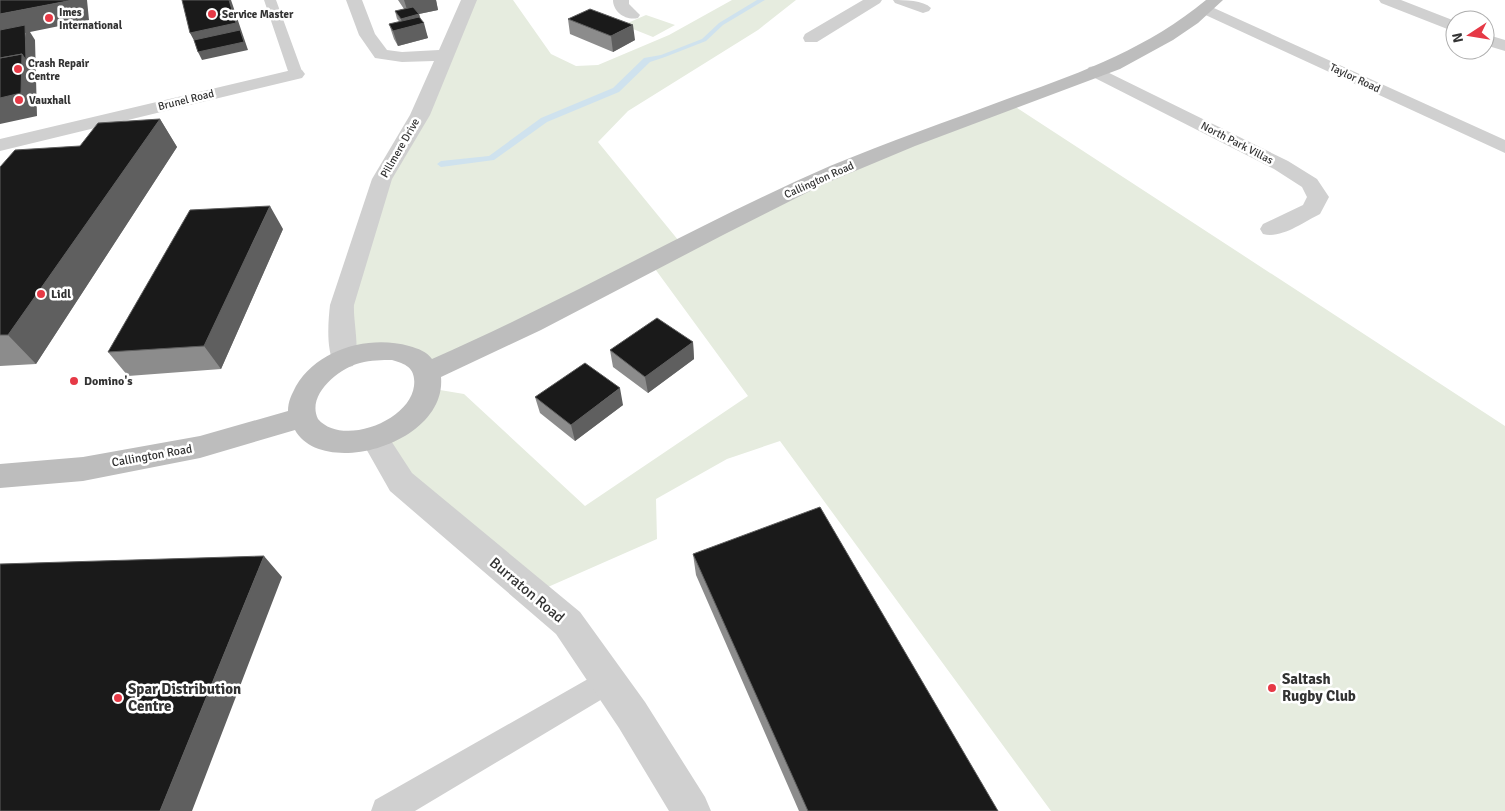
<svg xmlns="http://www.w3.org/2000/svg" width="1505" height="811" font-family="Signika,sans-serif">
  <rect width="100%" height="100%" fill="#fff"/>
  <path fill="#e6ecdf" d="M469,0H513L551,54L576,66L598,65L669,35L732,0H796L758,30L628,111L598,142L683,246L726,223L1011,104L1505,426V811H1051L780,441L727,459L656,499L657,539L532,594L374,438L428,388L464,394L585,506L748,396L650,262L427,372L415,358L344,359L362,239Z
    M646,15L675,25L653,37L623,25Z"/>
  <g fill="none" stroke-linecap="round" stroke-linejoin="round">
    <path fill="#cfe2ee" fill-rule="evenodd" d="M757,0H765L723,25L706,41L665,57L650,62L619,92L547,122L494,160L441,167L437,164L441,161L489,156L541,118L613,88L644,58L661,55L702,39L719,23Z"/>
    <path fill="#d0d0d0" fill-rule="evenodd" d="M264,0H276L303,74L301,77H291L289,74Z
      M609,667L619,671L623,680L619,689L415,811H371L375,800Z"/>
    <path fill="#d0d0d0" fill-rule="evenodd" d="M346,0H362L375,34L387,50L402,52L439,50L461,0H477L430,115L392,179L354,305C353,322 361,352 353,366L344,368L335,366C326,350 328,323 330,305L372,179L410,115L434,61L402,62L375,58L359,35Z
      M613,0H629V4L640,15L638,18C626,21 613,12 613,0Z
      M863,0H882L880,3L817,42H805L803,38L805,34Z
      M893,0C905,0 923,0 931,8L929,11L923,13L895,3Z
      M1379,0H1401L1455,21V32L1381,3Z
      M1205,4L1505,140V153L1199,12L1197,9L1199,6Z
      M1485,34L1505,40V51L1485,45Z
      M1095,66L1288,161L1317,179L1329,197L1320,214C1303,222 1282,239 1263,234L1260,229L1263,224L1303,205L1307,197L1302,187L1274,169L1089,75L1086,71L1089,67Z
      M296,69L302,70L305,74L302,78L0,151V139Z"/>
    <path fill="#d0d0d0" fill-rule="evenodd" d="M374,427L384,430L412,473L580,612L645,702L705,797L711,811H669L619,728L556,634L390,491L360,438L364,430Z"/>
    <path fill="#bdbdbd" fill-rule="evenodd" d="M1206,0H1223L1198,23L1173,40L1120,69L915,146L824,184L723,235L541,330L441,377C447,444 322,479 295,430L200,458L83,481L0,488V464L83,457L200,436L288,411C288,401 292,394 296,386C318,349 369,335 409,346C419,349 426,351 432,359C567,300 695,225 830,166C888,142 948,121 1007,99C1078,74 1147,49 1206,0ZM392,360C407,364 416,369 414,386C410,421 342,447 318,419C306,395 339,368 360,363C371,360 382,360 392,360Z"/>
  </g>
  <path fill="#8c8c8c" d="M398,0H436L438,10L419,14L428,38L398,46L394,39L389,24L400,22L397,19L395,11L404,9Z
    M568,19L635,40L613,52L570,34Z
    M160,119L177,147L36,364L0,366V167L80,146Z
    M283,229L221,369L128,376L108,352Z
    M693,342L694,359L648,393L613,367L610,350Z
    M535,397L623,405L575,441L540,413Z
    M693,554L998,811H799L696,575Z"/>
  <path fill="#5f5f5f" d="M73,0H87L89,20L30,32L35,40L37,116L0,124V98L22,54L26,33L0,31V14Z
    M229,0H231L248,50L202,60L198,52V48L190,33Z
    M404,0H436L438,10L409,16Z
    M419,14L421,22L403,26L401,19Z
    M424,23L428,38L398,46L393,31Z
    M633,25L635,40L613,52L611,36Z
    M160,119L177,147L36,364L8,335Z
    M270,206L283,229L221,369L204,346Z
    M693,342L694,359L648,393L645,377Z
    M620,388L623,405L575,441L571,425Z
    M264,556L282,577L192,811H160Z"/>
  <path fill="#1a1a1a" stroke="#5f5f5f" d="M0,0H73L0,14Z
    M182,0H229L236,23L190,33Z
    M413,7L419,14L401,19L395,11Z
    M590,9L633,25L611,36L568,19Z
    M419,17L424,23L393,31L389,24Z
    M25,25L26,60L22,54L0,58V30Z
    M240,30L244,42L198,52L194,40Z
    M22,54L21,93L0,98V58Z
    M160,119L8,335H0V167L15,150L80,146L98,123Z
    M270,206L204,346L108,352L190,210Z
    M657,318L693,342L645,377L610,350Z
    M585,363L620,388L571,425L535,397Z
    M820,507L998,811H808L693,554Z
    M264,556L160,811H0V564Z"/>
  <g fill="#e63946" stroke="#fff" stroke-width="2">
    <circle cx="212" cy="14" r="5"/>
    <circle cx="49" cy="18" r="5"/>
    <circle cx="18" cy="69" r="5"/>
    <circle cx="19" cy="100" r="5"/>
    <circle cx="41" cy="294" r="5"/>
    <circle cx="74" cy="381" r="5"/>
    <circle cx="1272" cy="688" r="5"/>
    <circle cx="118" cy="698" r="5"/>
  </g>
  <g text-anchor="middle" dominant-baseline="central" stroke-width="5" stroke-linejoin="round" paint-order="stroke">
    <g font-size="11" font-weight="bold" fill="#333" stroke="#fff" text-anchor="start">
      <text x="59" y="12">Imes<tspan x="59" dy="13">International</tspan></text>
      <text x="222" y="14">Service Master</text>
      <text x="28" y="63">Crash Repair<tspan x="28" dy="13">Centre</tspan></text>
      <text x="29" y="100">Vauxhall</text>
    </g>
    <g font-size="11" fill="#333" stroke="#fff">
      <text transform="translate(1355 78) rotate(25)">Taylor Road</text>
      <text transform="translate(186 100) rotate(-14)">Brunel Road</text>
      <text transform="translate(1237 143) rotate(27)">North Park Villas</text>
      <text transform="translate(400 148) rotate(-60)">Pillmere Drive</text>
      <text transform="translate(819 180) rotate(-24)">Callington Road</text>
    </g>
    <g font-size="12" font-weight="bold" fill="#333" stroke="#fff" text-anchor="start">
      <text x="51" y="294">Lidl</text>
      <text x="84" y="381">Domino's</text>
    </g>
    <g font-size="12" fill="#333" stroke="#fff">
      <text transform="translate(152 456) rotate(-10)">Callington Road</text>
    </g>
    <g font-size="15" fill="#333" stroke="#fff">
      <text transform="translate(527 590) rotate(40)">Burraton Road</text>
    </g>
    <g font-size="15" font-weight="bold" fill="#333" stroke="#fff" text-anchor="start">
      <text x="1282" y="679">Saltash<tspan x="1282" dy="17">Rugby Club</tspan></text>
      <text x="128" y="689">Spar Distribution<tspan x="128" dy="17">Centre</tspan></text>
    </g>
  </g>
  <g transform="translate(1470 35) rotate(258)"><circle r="24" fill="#ffffff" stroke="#adadad"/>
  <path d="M0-4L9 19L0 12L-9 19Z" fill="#e63946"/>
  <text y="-8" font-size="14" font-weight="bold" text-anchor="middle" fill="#333333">N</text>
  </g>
</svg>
